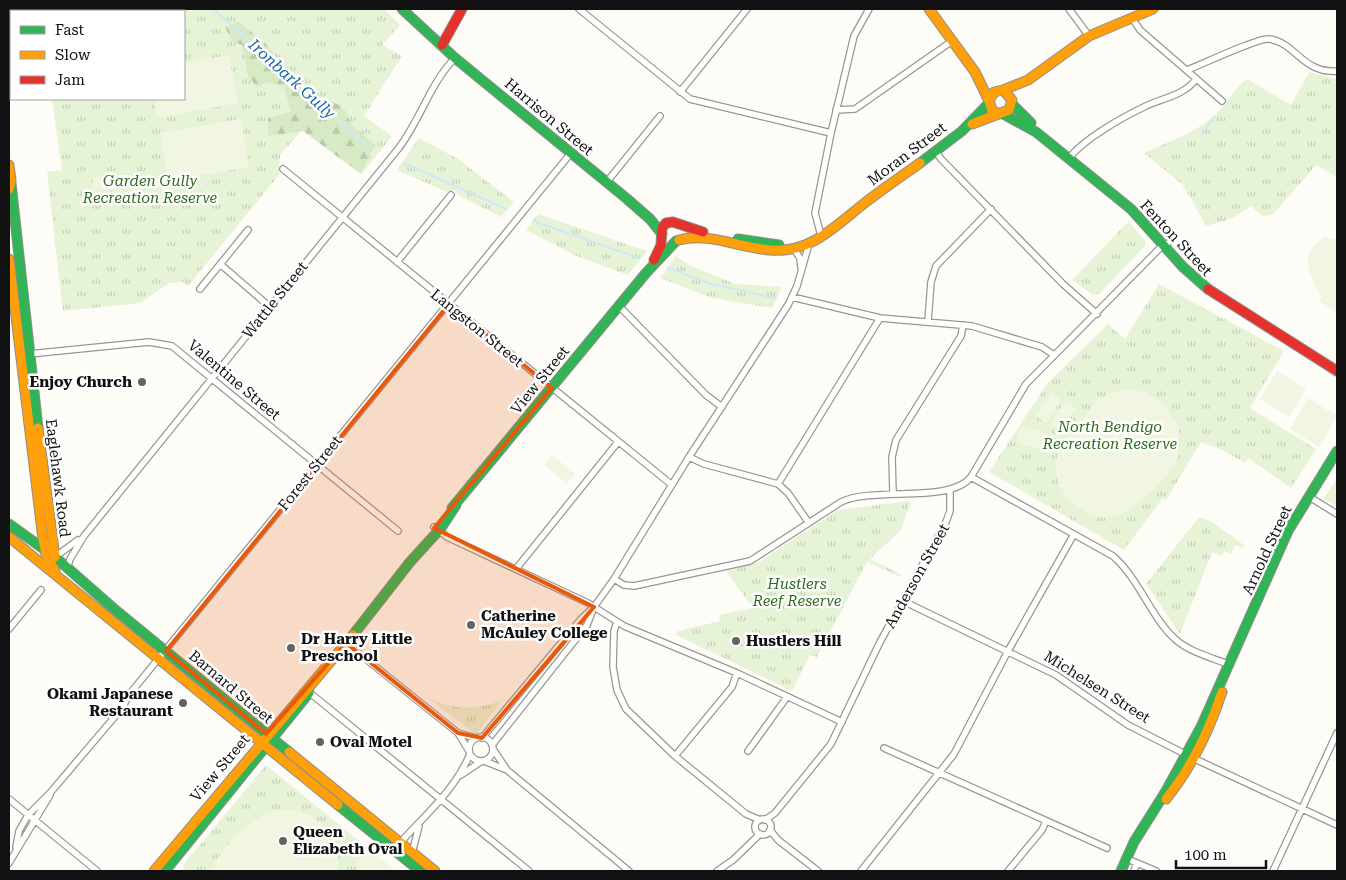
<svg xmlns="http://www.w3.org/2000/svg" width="1346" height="880" font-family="'Roboto Serif',serif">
  <defs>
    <pattern id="grass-tufts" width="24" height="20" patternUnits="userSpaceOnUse" patternTransform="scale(1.25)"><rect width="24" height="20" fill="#e7f3d7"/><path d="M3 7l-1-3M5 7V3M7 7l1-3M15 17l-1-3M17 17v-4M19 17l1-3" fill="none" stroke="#c5cfb8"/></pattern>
    <pattern id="forest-firs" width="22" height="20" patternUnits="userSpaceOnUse" patternTransform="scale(1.25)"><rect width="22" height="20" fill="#d8eac5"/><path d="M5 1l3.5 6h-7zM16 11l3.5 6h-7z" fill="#b8c8a8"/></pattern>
  </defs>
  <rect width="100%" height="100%" fill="#fdfcf7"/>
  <path fill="url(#grass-tufts)" d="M137,9H384L400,25L382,45L402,56L364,116L392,136L364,171L306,126L280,155L279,175L188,286L183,282L169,283L140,303L63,311L47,172L62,170L52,99H184V11H136Z
    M1309,72L1337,79V177L1316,165L1273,214L1263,216L1251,206L1233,218L1206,226L1183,185L1144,153C1170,141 1199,132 1219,111C1229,101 1235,87 1247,79L1291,105Z
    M419,138L458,159L514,202L501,217L458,195L455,190L447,192L397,170Z
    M538,214L647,251L628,275L574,255L526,230Z
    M1129,221L1145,241V246L1099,294L1093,295L1072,280Z
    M676,256L691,266L736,284L782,287L772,308L712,298L660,278Z
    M1159,284L1284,351L1250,408L1316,449L1291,488L1248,458L1245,463L1222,450L1201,442L1166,500L1162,499L1124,550L989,472L1047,384L1108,324L1125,339Z
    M1337,479V506L1323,499Z
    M911,501L901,530L870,559L902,575L900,577L867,562L817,657L810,655L792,691L676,635L678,631L720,621L719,615L753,608L726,571L759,562L838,510Z
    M1199,517L1212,522L1244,545L1243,548L1235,545L1231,554L1224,551L1222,556L1212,552L1180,634L1146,584Z
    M427,697C452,710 477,711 502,700L476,735Z
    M266,765L369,849L357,864L359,869L357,871H183L184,864Z"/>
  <path fill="url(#forest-firs)" d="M239,22L267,45L294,81L317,99L334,102L345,110L351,124L375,145L361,174L303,131L268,136V118L291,112L284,87L269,82L257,87L248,76L242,45L232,41L225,27Z"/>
  <path fill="#f0f6e1" d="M229,55L238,103L157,118L154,99H184V63Z
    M241,119L249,167L168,181L160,133Z
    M122,176L123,188L93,190V177Z
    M1324,237L1337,240V313L1319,301L1321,297C1310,272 1297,258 1324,237Z
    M1277,371L1306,389L1289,417L1260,399Z
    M1119,390L1143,391L1163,402L1179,427V441L1178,456L1167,475L1148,495L1120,515L1105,518L1091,515L1068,501L1057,479L1055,466L1059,448L1097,400Z
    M1051,393L1061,400L1046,423L1035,416Z
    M1308,398L1337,416L1319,447L1290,429Z
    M1066,401L1076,408L1061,431L1050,424Z
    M1021,426L1054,436L1049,452L1017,442Z
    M552,455L575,474L567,484L544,465Z
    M279,810C315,807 342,835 338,871H211C224,845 248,816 279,810Z
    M369,849L396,871H357L359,869L357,864Z"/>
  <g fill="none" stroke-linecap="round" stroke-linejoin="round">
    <path stroke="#cde8f7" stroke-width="2" d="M213,9L371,149
      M1202,134L1214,117
      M404,163L506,209
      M533,221L639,258
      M668,268L711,284L775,298"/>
    <defs>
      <path id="street" d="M579,9L690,99L831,133
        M1069,9L1089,36
        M132,11V9
        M1132,18L1140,30L1222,101
        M1187,70C1203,64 1257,38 1269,39C1295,42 1303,74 1337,71
        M9,73H11
        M680,92L747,9
        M836,110L855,109L952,41
        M935,150L941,159L1063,284L1097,314
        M1069,158C1085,138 1123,117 1146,106C1163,98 1185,95 1196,79
        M283,169L672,485
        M606,183L660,116
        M820,232L815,213L831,133L854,36L869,9
        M794,249L800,258L801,267
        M397,262L451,195
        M220,264L270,307
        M200,289L248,230
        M792,297L880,318L972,326L1042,347L1054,355
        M619,306L706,395L722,407
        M928,322L931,282L936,266L991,209
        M29,354L149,342L172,346L398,531
        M689,457L704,464L778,484L788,493L809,523
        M971,477L1113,556C1140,580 1150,616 1175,639C1189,652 1213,658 1230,665
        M778,484L880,318
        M893,493L892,457L896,440L961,336L963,325
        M1308,496L1337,514
        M434,527L447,537L588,603L624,626L737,673L842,722
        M55,557L78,540
        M67,569L70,559L84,536L398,149C420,121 430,83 455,58
        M516,569L618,442
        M614,579L624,585L634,586L750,561L841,502C875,486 950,504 971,477L1026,384L1160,248L1168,243
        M903,601L1056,675L1128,725L1187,755
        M617,622L614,631L613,667L617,690L626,709L675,756L746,814L760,820
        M9,629L41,590
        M346,643L458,733L476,738
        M310,693L529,871
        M458,733L469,751
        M469 749a12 12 0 1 1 24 0a12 12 0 1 1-24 0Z
        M482,738L581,619L594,607L614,579L689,457L788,305L797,286L809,244
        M492,745L587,625L594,607
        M884,748L1107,848
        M493,749L507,770
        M748,751L787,697
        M675,756L732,687L737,673
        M1195,759L1337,825
        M484,761L507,770L629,871
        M461,775L482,761
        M9,799L97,871
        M755 827a8 8 0 1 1 16 0a8 8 0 1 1-16 0Z
        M765,820L775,813L831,744L880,642L946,522L950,511V490
        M770,830L778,840L818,871
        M400,843C425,815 455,790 470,754
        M16,847L19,831L28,815L50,793L123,707L128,696L571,153
        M412,853L419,826
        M1125,858L1156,871
        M9,863L50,795
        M717,871L733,860L760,834
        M861,871L954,754L1008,651L1074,534
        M1008,871L1042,830L1046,821
        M1134,871L1137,863
        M1273,871L1337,733"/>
      <path id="fast" d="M402,9L455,58L626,198L650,219L662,234
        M1012,104L1031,123
        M1003,114L1036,132L1131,209L1183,267L1208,289
        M920,163L962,131L989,103
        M11,183L38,428
        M738,239L779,245
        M452,508L646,273L676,241
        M9,524L55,557L113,608L289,752
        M353,635L410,562L441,528L456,505
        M338,805L420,871
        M165,871L309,693
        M1121,871L1134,842L1166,791L1201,727L1288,531L1337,451"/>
      <path id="slow" d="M929,9L975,72L989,101
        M1003,90L1028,80L1089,36L1153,9
        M972,124L1009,110L1012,100L1003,90L994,92L989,101L992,110L999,114
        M9,165L11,180L9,189
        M679,240C710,232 739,248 770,250C811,254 836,225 866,202C884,188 902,176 920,163
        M9,259L43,539L46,554L55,571
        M38,428L55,557
        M9,537L338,805
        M289,752L435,871
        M1166,799C1192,767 1209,731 1222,692
        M154,871L353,635"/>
      <path id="jam" d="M442,45L462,9
        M654,260L661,245L662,228L666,223L673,222L703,232
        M1208,289L1337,371"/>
    </defs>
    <use href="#street" stroke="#979795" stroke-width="8"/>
    <use href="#fast" stroke="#8e8d8b" stroke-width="11"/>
    <use href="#slow" stroke="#8e8d8b" stroke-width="11"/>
    <use href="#jam" stroke="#8e8d8b" stroke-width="11"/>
    <use href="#street" stroke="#fffffe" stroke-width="5.5"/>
    <use href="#fast" stroke="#30b455" stroke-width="9"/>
    <use href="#slow" stroke="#ff9f0a" stroke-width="9"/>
    <use href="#jam" stroke="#e5322d" stroke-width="9"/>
  </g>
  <path fill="#e8590c" fill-opacity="0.2" stroke="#e8590c" stroke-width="4" stroke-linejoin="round" d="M449,304L552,388L434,528L594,607L482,738L458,733L346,643L266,734L166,651Z"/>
  <g fill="#646362" stroke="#fff" stroke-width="2">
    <circle cx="142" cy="382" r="5"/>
    <circle cx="471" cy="625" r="5"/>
    <circle cx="736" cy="641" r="5"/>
    <circle cx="291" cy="648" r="5"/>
    <circle cx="183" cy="703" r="5"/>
    <circle cx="320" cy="742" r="5"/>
    <circle cx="283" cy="841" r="5"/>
  </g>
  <g text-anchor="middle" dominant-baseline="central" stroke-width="5" stroke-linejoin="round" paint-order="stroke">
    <g font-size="15" fill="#111" stroke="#fff">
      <text transform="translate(549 117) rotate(40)">Harrison Street</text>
      <text transform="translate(907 154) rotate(-37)">Moran Street</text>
      <text transform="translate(1176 238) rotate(47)">Fenton Street</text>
      <text transform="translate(275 300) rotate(-51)">Wattle Street</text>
      <text transform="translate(477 328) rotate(39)">Langston Street</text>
      <text transform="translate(234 380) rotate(40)">Valentine Street</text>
      <text transform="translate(540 380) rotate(-51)">View Street</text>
      <text transform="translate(310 473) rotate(-51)">Forest Street</text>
      <text transform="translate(58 478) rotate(83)">Eaglehawk Road</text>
      <text transform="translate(1267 550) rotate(-65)">Arnold Street</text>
      <text transform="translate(917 576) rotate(-61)">Anderson Street</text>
      <text transform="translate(231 687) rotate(40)">Barnard Street</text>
      <text transform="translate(1097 687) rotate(32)">Michelsen Street</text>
      <text transform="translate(220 768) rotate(-50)">View Street</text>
    </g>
    <g font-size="15" font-style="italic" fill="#2f6b1f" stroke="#fff">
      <text x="150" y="181">Garden Gully<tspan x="150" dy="17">Recreation Reserve</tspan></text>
      <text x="1110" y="427">North Bendigo<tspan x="1110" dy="17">Recreation Reserve</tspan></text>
      <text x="797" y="584">Hustlers<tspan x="797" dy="17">Reef Reserve</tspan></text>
    </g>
    <g font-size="15" font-weight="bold" fill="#111" stroke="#fff" text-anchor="start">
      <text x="132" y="382" text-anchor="end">Enjoy Church</text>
      <text x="481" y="616">Catherine<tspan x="481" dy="17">McAuley College</tspan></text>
      <text x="301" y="639">Dr Harry Little<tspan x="301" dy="17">Preschool</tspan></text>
      <text x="746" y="641">Hustlers Hill</text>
      <text x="173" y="694" text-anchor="end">Okami Japanese<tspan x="173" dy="17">Restaurant</tspan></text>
      <text x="330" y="742">Oval Motel</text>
      <text x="293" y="832">Queen<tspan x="293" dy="17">Elizabeth Oval</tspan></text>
    </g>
    <g font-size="16" font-style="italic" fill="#1768a6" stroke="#fff">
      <text transform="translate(292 79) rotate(42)">Ironbark Gully</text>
    </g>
  </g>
  <rect width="1346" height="880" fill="none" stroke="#111111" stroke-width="20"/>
  <rect x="10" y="10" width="175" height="90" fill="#ffffff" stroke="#a0a0a0"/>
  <rect x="20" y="26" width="25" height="8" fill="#30b455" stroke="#a0a0a0"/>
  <text x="55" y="35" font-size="15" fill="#111111">Fast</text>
  <rect x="20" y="51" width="25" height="8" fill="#ff9f0a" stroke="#a0a0a0"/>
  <text x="55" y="60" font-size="15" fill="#111111">Slow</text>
  <rect x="20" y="76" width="25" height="8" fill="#e5322d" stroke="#a0a0a0"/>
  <text x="55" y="85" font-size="15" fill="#111111">Jam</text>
  <path d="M1176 860v8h90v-8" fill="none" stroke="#111111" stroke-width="2.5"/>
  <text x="1184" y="860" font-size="15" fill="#111111" stroke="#ffffff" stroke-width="4" paint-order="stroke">100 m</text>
</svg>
